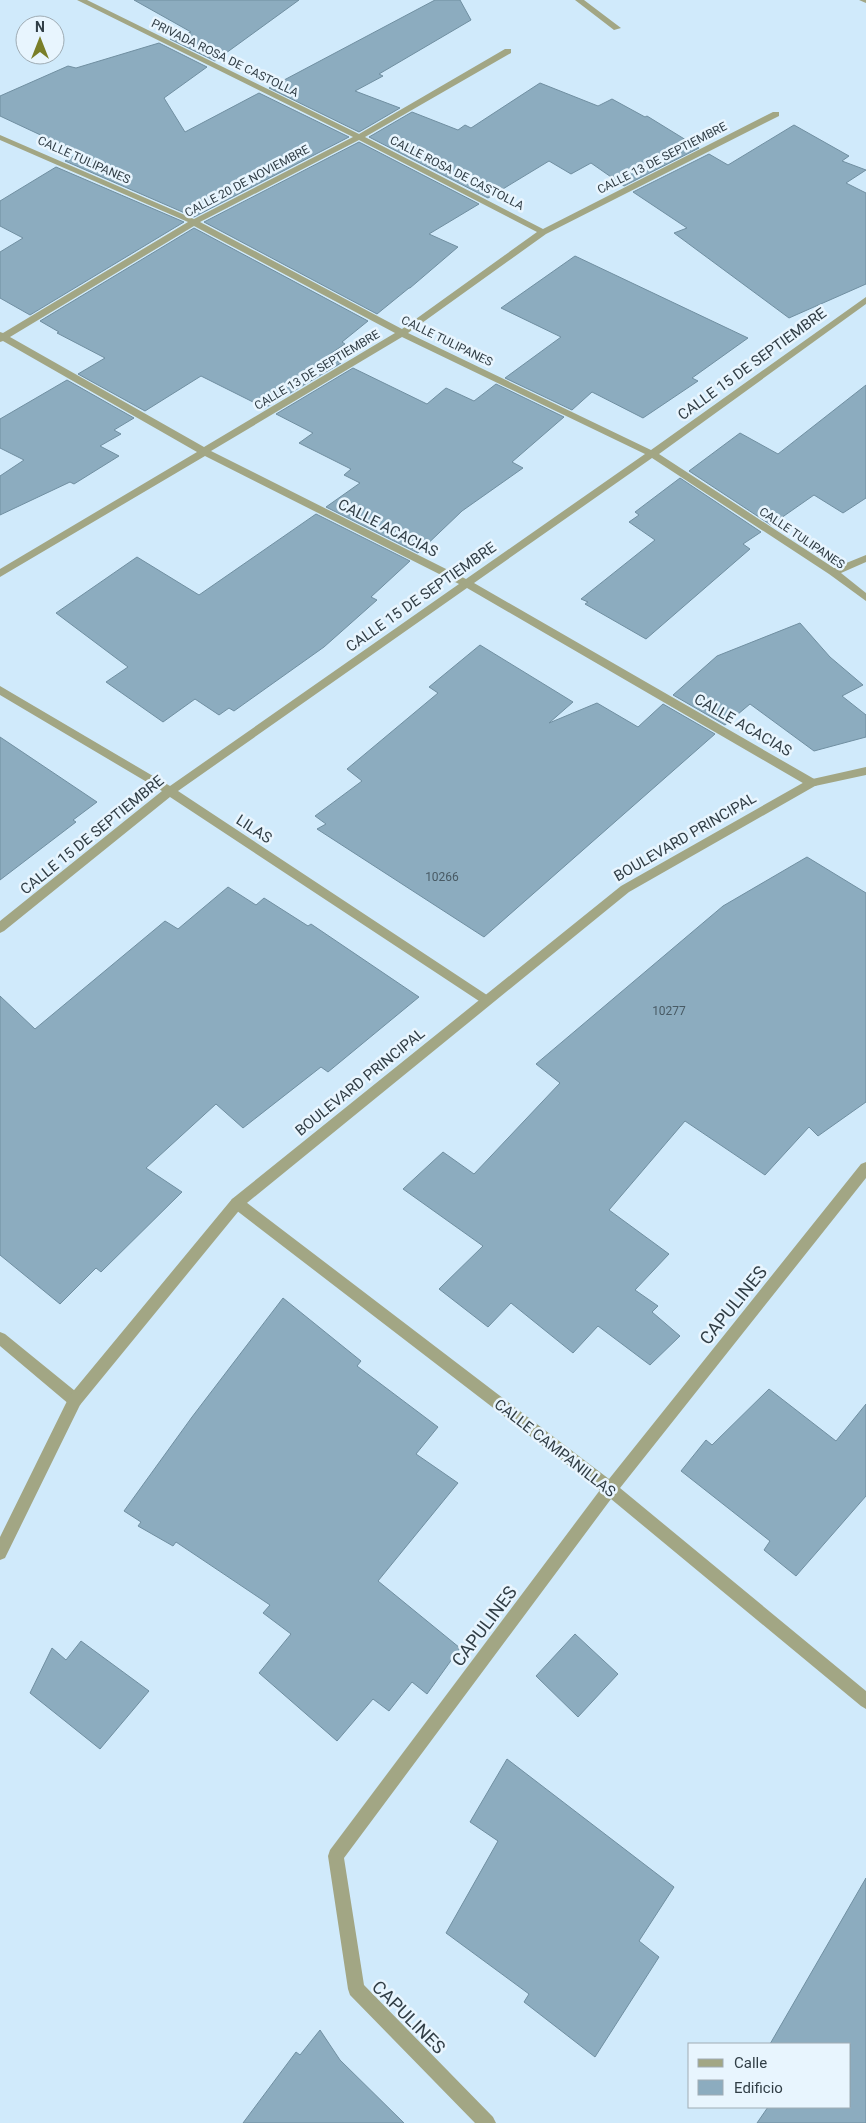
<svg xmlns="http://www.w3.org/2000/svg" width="866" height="2123" font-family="Roboto,sans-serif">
  <rect width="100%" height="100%" fill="#d0eafb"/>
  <path fill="#8cacbf" stroke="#708fa1" d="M134,0H299L215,61L170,39L191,32Z
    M435,0H460L471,20L379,74L383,76L355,91L400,108L359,132L269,88Z
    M159,43L207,67L164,98L185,132L259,93L349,137L194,217L65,161L79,153L0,116V96L68,66L76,68Z
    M540,83L598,106L612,99L645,117L647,116L699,148L624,186L591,163L571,174L549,161L488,198L369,137L412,112L458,130L465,125L471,128Z
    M794,125L849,156L842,161L866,170L846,183L866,193V284L789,318L674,233L687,228L633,192L709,154L728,165Z
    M359,142L479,204L429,234L458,247L410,288H409L377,314L204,222Z
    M56,167L184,222L30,315L0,298V252L23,238L0,226V201Z
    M194,228L368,321L342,342L345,344L327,356L341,363L265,408L201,376L145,411L78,374L105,358L57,333L59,332L40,321Z
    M575,256L748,338L692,378L698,381L643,418L592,392L572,410L505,378L561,337L501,308Z
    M353,368L427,404L446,388L474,401L496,384L564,417L512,462L523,468L462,511L418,553L326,507L360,483L344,475L351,469L299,443L313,433L276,414Z
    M67,380L134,418L114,430L121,434L100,446L119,456L74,484L70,482L0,515V476L24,460L0,448V419Z
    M866,385V498L843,513L814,495L771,525L689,471L740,433L778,454Z
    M680,478L761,532L743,544L750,549L646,639L585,604L588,602L581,599L655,540L629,522L639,515L635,512Z
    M316,514L410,561L371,597L377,600L324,647L234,711L229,708L219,715L195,699L163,722L106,682L128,667L56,613L137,557L199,595Z
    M800,623L830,657L863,685L842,696L866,715V737L814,751L750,704L725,725L673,695L717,656Z
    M480,645L573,702L549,723L597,703L638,727L663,704L715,734L484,937L317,829L326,824L315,816L362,781L347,769L438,693L429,687Z
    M0,737L97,802L73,820L76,822L0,880Z
    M807,857L866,893V1102L818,1136L809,1127L765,1175L685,1121L609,1210L669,1254L635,1290L658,1306L652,1312L680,1336L650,1365L598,1326L573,1353L511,1303L488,1327L439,1289L483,1246L403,1189L443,1152L474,1174L560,1083L536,1064L723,906Z
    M228,887L256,905L264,898L308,926L311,924L419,997L328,1072L321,1067L243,1128L216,1104L146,1168L182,1192L101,1272L96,1268L60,1304L0,1255V996L35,1029L165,921L178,929Z
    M283,1298L361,1361L357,1366L438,1427L416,1454L458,1483L378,1581L460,1648L427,1694L412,1682L389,1711L373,1699L337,1741L259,1673L291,1634L263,1613L270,1605L176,1542L173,1546L138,1526L141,1522L124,1511L192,1417Z
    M769,1389L836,1441L866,1404V1496L796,1576L764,1550L770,1541L681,1471L706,1440L712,1445Z
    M575,1634L618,1674L578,1717L536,1676Z
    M81,1641L149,1691L100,1749L30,1693L52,1648L66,1660Z
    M507,1759L674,1887L639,1941L659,1957L595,2057L524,2002L529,1994L446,1933L498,1841L470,1822Z
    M866,1878V2123H757L768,2107H850V2044H770Z
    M320,2030L340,2060L404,2123H243L296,2052L300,2055Z"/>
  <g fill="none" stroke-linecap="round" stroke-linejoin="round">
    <path fill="#a2a684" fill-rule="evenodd" d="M77,0H87L359,134L505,49H511V53L365,137L543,229L773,112H779V116L546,234L408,333L651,450L866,297V304L659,454L834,568L866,555V562L841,573L866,593V601L829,574L652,458L474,583L816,780L818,783L816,786H808L467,588L178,791L490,997L492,1000L490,1003H482L170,797L4,931L0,933V921L162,791L0,695V686L170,786L459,584L205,456L0,577V569L197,452L3,341L0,342V332L3,333L188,222L0,140V135L194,219L353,137ZM359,140L537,232L402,329L200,222ZM194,226L395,333L204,447L10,337ZM402,337L645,454L466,579L211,451Z
      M575,0H584L621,28L614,30Z
      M859,0H866V3Z
      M866,1162V1178L620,1488L866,1691V1709L861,1706L611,1499L344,1858L364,1985L493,2117L496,2123H475L350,1995L348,1989L328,1856L330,1850L600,1490L232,1207L230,1203L232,1199L237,1197L242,1199L609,1479L861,1164Z
      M0,1332L5,1334L80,1395L82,1400L80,1405L75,1407L70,1405L0,1346Z"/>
    <path fill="#a2a684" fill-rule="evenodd" d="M866,767V775L815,786L629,892L242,1207L80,1405L5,1558L0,1560V1537L70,1395L232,1199L621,886L808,780Z"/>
  </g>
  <g text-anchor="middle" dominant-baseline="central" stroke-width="5" stroke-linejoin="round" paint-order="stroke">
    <g font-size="12" fill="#313e46" stroke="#e8f5fe">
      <text transform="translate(225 58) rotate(26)">PRIVADA ROSA DE CASTOLLA</text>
      <text transform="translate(662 158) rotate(-27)">CALLE 13 DE SEPTIEMBRE</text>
      <text transform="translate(84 160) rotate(24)">CALLE TULIPANES</text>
      <text transform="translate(457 173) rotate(27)">CALLE ROSA DE CASTOLLA</text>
      <text transform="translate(247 181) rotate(-28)">CALLE 20 DE NOVIEMBRE</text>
      <text transform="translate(447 341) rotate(26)">CALLE TULIPANES</text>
      <text transform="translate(317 370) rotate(-31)">CALLE 13 DE SEPTIEMBRE</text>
      <text transform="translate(802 538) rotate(34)">CALLE TULIPANES</text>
    </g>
    <g font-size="12" fill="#485a64">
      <text x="442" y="877">10266</text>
      <text x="669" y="1011">10277</text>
    </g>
    <g font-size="15" fill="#313e46" stroke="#e8f5fe">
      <text transform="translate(752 364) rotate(-36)">CALLE 15 DE SEPTIEMBRE</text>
      <text transform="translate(388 528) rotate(27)">CALLE ACACIAS</text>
      <text transform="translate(421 597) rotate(-35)">CALLE 15 DE SEPTIEMBRE</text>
      <text transform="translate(743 725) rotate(30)">CALLE ACACIAS</text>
      <text transform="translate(254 829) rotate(33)">LILAS</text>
      <text transform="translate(92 835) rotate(-39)">CALLE 15 DE SEPTIEMBRE</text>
      <text transform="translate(685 837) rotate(-30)">BOULEVARD PRINCIPAL</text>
      <text transform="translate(360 1082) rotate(-39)">BOULEVARD PRINCIPAL</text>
      <text transform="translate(555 1448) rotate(38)">CALLE CAMPANILLAS</text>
    </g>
    <g font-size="18" fill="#313e46" stroke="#e8f5fe">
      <text transform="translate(733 1305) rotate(-51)">CAPULINES</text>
      <text transform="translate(484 1626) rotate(-53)">CAPULINES</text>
      <text transform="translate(409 2017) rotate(45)">CAPULINES</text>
    </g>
  </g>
  <rect x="688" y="2043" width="162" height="65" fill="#e8f5fe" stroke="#9facb4"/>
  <rect x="698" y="2059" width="25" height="8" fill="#a2a684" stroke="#9facb4"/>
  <text x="734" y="2068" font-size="15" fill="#313e46">Calle</text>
  <rect x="698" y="2080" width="25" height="15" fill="#8cacbf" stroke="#9facb4"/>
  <text x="734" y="2093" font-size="15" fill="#313e46">Edificio</text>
  <g transform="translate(40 40)"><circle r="24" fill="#e8f5fe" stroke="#9facb4"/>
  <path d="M0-4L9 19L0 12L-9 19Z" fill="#7a7f29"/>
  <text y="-8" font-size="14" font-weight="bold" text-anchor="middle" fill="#313e46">N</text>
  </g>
</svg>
